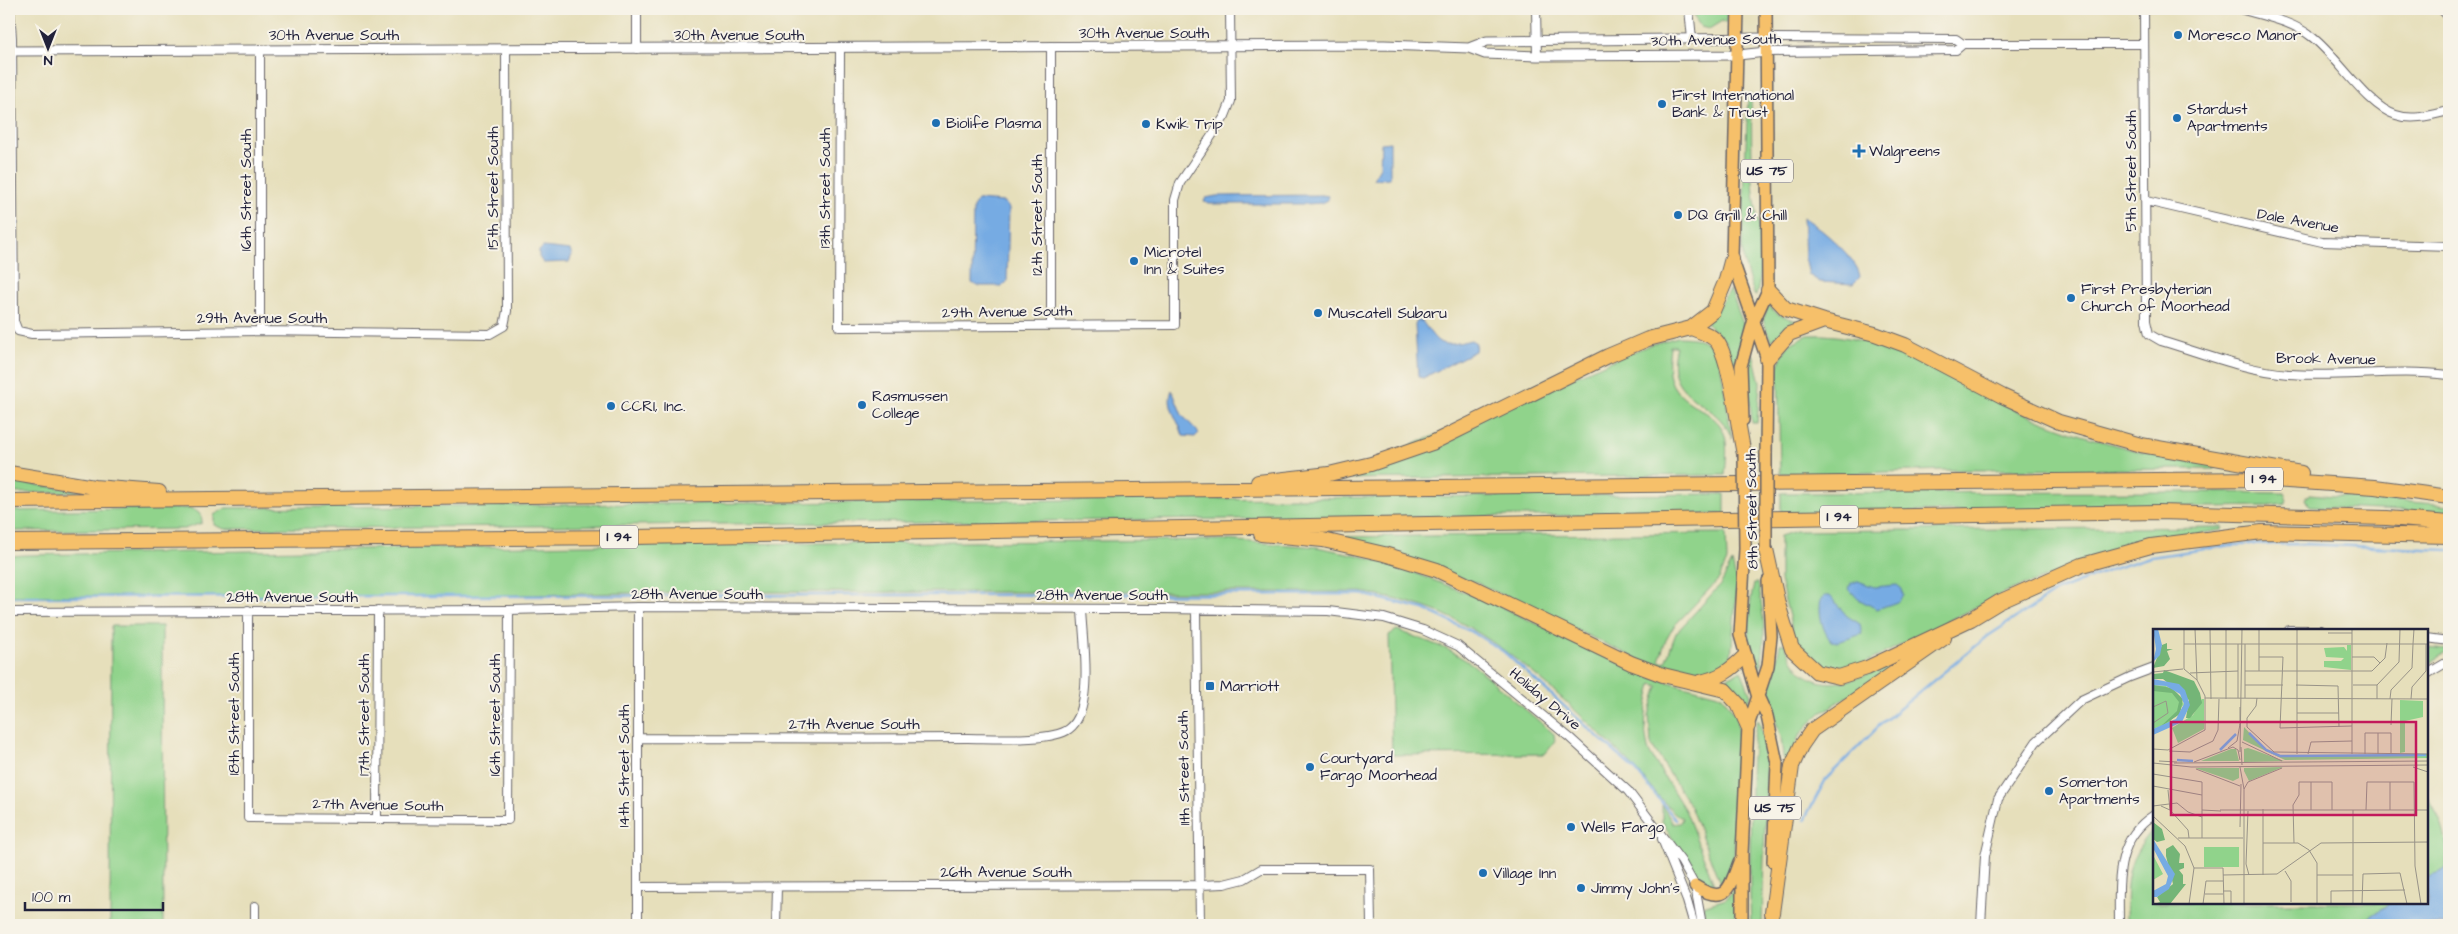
<svg xmlns="http://www.w3.org/2000/svg" width="2458" height="934" font-family="'Architects Daughter',sans-serif">
  <rect width="100%" height="100%" fill="#f7f3e8"/>
  <filter id="ink" filterUnits="userSpaceOnUse"><feTurbulence type="fractalNoise" baseFrequency=".02" numOctaves="2"/><feDisplacementMap in="SourceGraphic" scale="10" xChannelSelector="R" yChannelSelector="G"/><feConvolveMatrix kernelMatrix="1 2 1 2 8 2 1 2 1" color-interpolation-filters="sRGB"/></filter>
  <filter id="wash" filterUnits="userSpaceOnUse"><feTurbulence type="fractalNoise" baseFrequency=".0096" numOctaves="4" result="noise"/><feDisplacementMap in="SourceGraphic" scale="20" xChannelSelector="R" yChannelSelector="G"/><feGaussianBlur stdDeviation="1.12" result="paint"/><feColorMatrix in="noise" values="0 0 0 0 0 0 0 0 0 0 0 0 0 0 0 0 0 1.4 0 .05"/><feComposite in="paint" operator="in"/></filter>
  <g filter="url(#wash)">
    <rect width="100%" height="100%" fill="#e6dfbb"/>
    <path fill="#90d38b" stroke="#597a63" d="M1694,9H1727L1726,23L1722,21L1709,29L1701,27L1694,17Z
      M1748,94H1751C1752,124 1751,154 1753,183C1756,220 1768,258 1756,295H1754L1744,263L1742,248Z
      M1730,289L1745,329L1733,372L1726,342L1707,324Z
      M1768,306L1778,314L1799,322L1786,327L1771,341L1763,320Z
      M1808,335C1883,331 1953,384 2020,412C2085,439 2145,456 2214,464V469L1941,470L1802,475L1780,473L1778,365L1788,345Z
      M1678,337C1701,338 1711,339 1720,361L1732,439C1718,397 1661,402 1676,346H1670C1669,355 1668,365 1669,374C1675,408 1718,407 1725,436C1728,448 1726,463 1725,475L1331,479L1652,344Z
      M1753,353L1760,383L1757,423H1752L1748,380Z
      M9,481L88,492L9,493Z
      M2200,492L2280,493H2284L2287,500L2285,504L2270,506L1781,514V493Z
      M1725,494V514L224,529L214,525V515L226,508Z
      M2309,494L2449,505V513L2310,507L2305,499Z
      M190,508C198,512 202,513 202,523L184,529L9,531V511Z
      M2223,527L2222,530L2154,540L2005,592L1863,664L1843,670L1820,668L1796,645L1780,580V536L1796,531Z
      M1726,533L1727,561L1719,579L1674,626L1666,640L1659,661L1665,663L1676,633L1721,584L1732,562L1737,585L1731,657L1718,670L1706,673L1690,674L1669,670L1646,663L1475,582L1329,537Z
      M1223,540L1317,547L1357,555L1402,568L1495,604L1649,677L1722,696L1736,715L1741,750L1740,794L1735,817L1734,862L1725,884L1721,886L1690,806L1651,744L1649,715L1658,686L1652,684C1646,708 1642,727 1649,752L1686,812L1715,887L1708,886L1692,872L1662,821V805L1673,824L1680,823L1682,818C1670,813 1640,772 1627,760C1575,710 1509,643 1443,614C1418,603 1389,598 1362,592H684L467,596H9V556L26,555L586,545Z
      M1754,583H1758C1763,613 1768,641 1759,671C1742,651 1749,607 1754,583Z
      M111,626H162L163,925H110Z
      M1397,630L1447,649L1472,664L1554,734L1555,742L1545,754L1392,755L1389,635Z
      M1780,644H1785C1810,715 1874,671 1916,649L1894,667L1821,713L1808,725L1798,738L1788,765H1784L1781,737L1767,694L1774,675Z
      M2427,648L2447,650V653L2427,664Z
      M1741,670L1751,695L1746,708L1723,685V681Z
      M1757,720H1759L1767,756L1762,925H1751C1749,885 1750,845 1751,805C1751,777 1751,748 1757,720Z
      M2427,795C2441,818 2450,840 2446,868L2427,879Z
      M2154,828V903H2391L2358,925H2126C2127,879 2123,865 2154,828Z
      M1735,888L1736,925H1706L1703,906L1726,899Z"/>
    <path fill="#76abe3" stroke="#4c668f" d="M1390,142V178L1373,179L1380,167L1381,143Z
      M1216,196L1322,195L1328,196V200L1322,203L1306,204H1208L1204,201L1206,198Z
      M978,200L1004,202L1009,208L1007,282L1003,286H977L972,283L973,207Z
      M1803,217C1817,225 1859,259 1860,277L1853,284L1820,282L1809,275L1805,258Z
      M543,247L570,250L572,255L569,262L543,263L539,257V251Z
      M1417,321H1422C1440,346 1439,348 1471,340L1476,343L1475,351L1423,378L1418,377L1415,325Z
      M1172,390L1182,415L1199,433L1195,437L1183,436C1179,420 1165,407 1172,390Z
      M1858,581L1874,587L1897,585L1902,589L1903,596L1897,602L1877,609L1858,599L1849,589L1851,583Z
      M1825,596H1830L1847,616L1860,624L1862,634L1838,642L1831,641C1822,630 1818,613 1821,599Z
      M2449,866V925H2358L2391,903H2427V879Z"/>
    <g fill="none" stroke-linecap="round" stroke-linejoin="round">
      <path stroke="#76abe3" stroke-width="2.5" d="M9,597L1361,594L1424,609L1474,633L1504,652L1636,771L1676,820
        M1804,820L1826,779L1883,722L1988,636L2057,591L2110,570L2150,557L2233,545L2303,544L2449,550"/>
    </g>
  </g>
  <g filter="url(#ink)">
    <g fill="none" stroke-linecap="round" stroke-linejoin="round">
      <defs>
        <path id="minor" d="M10,9L12,38L14,321L18,331L32,334L260,331L490,334L504,326L507,311L506,49
          M637,9V49
          M1536,9L1537,56
          M1689,9L1692,39
          M2144,9L2146,321L2149,334L2161,341C2202,353 2246,371 2289,374C2342,378 2396,368 2449,375
          M2240,9C2264,16 2292,21 2312,37C2338,57 2367,106 2396,115C2413,121 2432,115 2449,111
          M2441,9L2449,17
          M1766,38L1956,39L1963,44H2144
          M260,49V331
          M840,49L839,327L1175,325V200L1180,183L1225,116L1231,101L1230,9
          M1766,52L1956,50L1963,44
          M2146,201L2322,242L2449,246
          M1051,325V46
          M248,610V818L508,820L509,610
          M1196,611L1200,925
          M9,612L509,610L638,607L1162,609L1328,611L1384,618L1423,630L1458,646L1570,738L1628,791L1681,861L1695,886L1702,925
          M2289,630H2321
          M2427,638L2449,641
          M2427,674L2449,661
          M638,738C748,738 858,739 968,738C990,738 1052,742 1069,729C1095,710 1083,638 1082,609
          M377,819L378,610
          M1662,839L1687,901L1694,925
          M638,887L1200,885L1224,884L1244,879L1261,869H1370L1371,925
          M255,906V925
          M638,925V607
          M776,925L777,887
          M1981,925L1985,856L1998,799L2036,742L2081,700L2130,677L2154,668
          M2119,925C2119,884 2114,840 2154,815"/>
        <path id="tertiary" d="M1469,48L1487,41L1766,38
          M9,51L1384,45L1469,48L1485,54L1537,56L1738,55L1766,52"/>
        <path id="primary" d="M1738,9L1732,258L1767,359L1766,454
          M1743,420L1741,366L1753,323L1768,290L1766,9
          M1745,549L1740,635L1757,694L1767,716L1777,763L1773,862
          M1695,886C1725,905 1729,890 1739,862
          M1742,925V854L1748,726L1768,666L1771,636L1768,581
          M1771,925L1772,905"/>
        <path id="motorway" d="M1768,290L1786,309L1824,321L1875,334L1905,345L2002,396L2059,422L2141,445L2301,473
          M1691,328C1699,331 1713,335 1718,343C1731,364 1738,427 1744,454
          M1767,359L1789,334L1824,321
          M9,473L94,487L159,492
          M1258,482L1329,474L1371,464L1432,443L1608,356L1648,339L1691,328L1713,311L1726,280L1732,258
          M9,501L2258,479L2375,487L2449,497
          M1261,534L1323,540L1384,554L1437,570L1631,663L1663,675L1725,690L1738,704L1748,726
          M9,542L633,537L2158,512L2387,518L2449,523
          M1766,549L1778,604L1792,649L1817,672L1839,677L1867,668L1971,619L1999,602L2082,565L2151,546L2262,532L2449,536
          M1700,682C1720,678 1731,670 1745,656
          M1772,913L1792,766L1801,746L1812,730L1944,638"/>
      </defs>
      <use href="#minor" stroke="#676468" stroke-width="10"/>
      <use href="#tertiary" stroke="#676468" stroke-width="11"/>
      <use href="#primary" stroke="#676468" stroke-width="14"/>
      <use href="#motorway" stroke="#676468" stroke-width="16"/>
      <use href="#minor" stroke="#fff" stroke-width="8"/>
      <use href="#tertiary" stroke="#fff" stroke-width="9"/>
      <use href="#primary" stroke="#f6c06b" stroke-width="11"/>
      <use href="#motorway" stroke="#f6c06b" stroke-width="14"/>
      <defs>
        <path id="primary-bridge" d="M1744,454L1745,549
          M1766,454V549"/>
      </defs>
      <use href="#primary-bridge" stroke="#676468" stroke-width="14" stroke-linecap="butt"/>
      <use href="#primary-bridge" stroke="#f6c06b" stroke-width="11"/>
    </g>
  </g>
  <g fill="#1f6fb2" stroke="#f7f3e8" stroke-width="2">
    <circle cx="2178" cy="35" r="5"/>
    <circle cx="1662" cy="104" r="5"/>
    <circle cx="2177" cy="118" r="5"/>
    <circle cx="936" cy="123" r="5"/>
    <circle cx="1146" cy="124" r="5"/>
    <path d="M1856.5 143.5h5v5h5v5h-5v5h-5v-5h-5v-5h5z"/>
    <circle cx="1678" cy="215" r="5"/>
    <circle cx="1134" cy="261" r="5"/>
    <circle cx="2071" cy="298" r="5"/>
    <circle cx="1318" cy="313" r="5"/>
    <circle cx="862" cy="405" r="5"/>
    <circle cx="611" cy="406" r="5"/>
    <rect x="1205" y="681" width="10" height="10" rx="2.5"/>
    <circle cx="1310" cy="767" r="5"/>
    <circle cx="2049" cy="791" r="5"/>
    <circle cx="1571" cy="827" r="5"/>
    <circle cx="1483" cy="873" r="5"/>
    <circle cx="1581" cy="888" r="5"/>
  </g>
  <g text-anchor="middle" dominant-baseline="central" stroke-width="4" stroke-linejoin="round" paint-order="stroke">
    <g fill="#f7f3e8" stroke="#62616f" stroke-width="1">
      <rect x="1741" y="159.5" width="52" height="23" rx="4"/>
      <rect x="2245" y="467.5" width="38" height="23" rx="4"/>
      <rect x="1820" y="505.5" width="38" height="23" rx="4"/>
      <rect x="600" y="525.5" width="38" height="23" rx="4"/>
      <rect x="1749" y="796.5" width="52" height="23" rx="4"/>
    </g>
    <g font-size="14" font-weight="bold" fill="#22223b">
      <text x="1767" y="171">US 75</text>
      <text x="2264" y="479">I 94</text>
      <text x="1839" y="517">I 94</text>
      <text x="619" y="537">I 94</text>
      <text x="1775" y="808">US 75</text>
    </g>
    <g font-size="15" fill="#22223b" stroke="#f7f3e8">
      <text x="1144" y="33">30th Avenue South</text>
      <text x="334" y="35">30th Avenue South</text>
      <text x="739" y="35">30th Avenue South</text>
      <text transform="translate(1716 40) rotate(-1)">30th Avenue South</text>
      <text transform="translate(2131 171) rotate(-90)">5th Street South</text>
      <text transform="translate(493 188) rotate(-90)">15th Street South</text>
      <text transform="translate(825 188) rotate(-90)">13th Street South</text>
      <text transform="translate(246 190) rotate(-90)">16th Street South</text>
      <text transform="translate(1037 215) rotate(-90)">12th Street South</text>
      <text transform="translate(2298 221) rotate(10)">Dale Avenue</text>
      <text transform="translate(1007 312) rotate(-1)">29th Avenue South</text>
      <text x="262" y="318">29th Avenue South</text>
      <text transform="translate(2326 359) rotate(1)">Brook Avenue</text>
      <text transform="translate(1752 509) rotate(-91)">8th Street South</text>
      <text x="697" y="594">28th Avenue South</text>
      <text x="1102" y="595">28th Avenue South</text>
      <text x="292" y="597">28th Avenue South</text>
      <text transform="translate(1545 699) rotate(40)">Holiday Drive</text>
      <text transform="translate(234 714) rotate(-90)">18th Street South</text>
      <text transform="translate(364 715) rotate(-90)">17th Street South</text>
      <text transform="translate(495 715) rotate(-90)">16th Street South</text>
      <text x="854" y="724">27th Avenue South</text>
      <text transform="translate(624 766) rotate(-90)">14th Street South</text>
      <text transform="translate(1184 768) rotate(-91)">11th Street South</text>
      <text transform="translate(378 805) rotate(1)">27th Avenue South</text>
      <text x="1006" y="872">26th Avenue South</text>
    </g>
    <g font-size="15" fill="#22223b" stroke="#f7f3e8" text-anchor="start">
      <text x="2188" y="35">Moresco Manor</text>
      <text x="1672" y="95">First International<tspan x="1672" dy="17">Bank &amp; Trust</tspan></text>
      <text x="2187" y="109">Stardust<tspan x="2187" dy="17">Apartments</tspan></text>
      <text x="946" y="123">Biolife Plasma</text>
      <text x="1156" y="124">Kwik Trip</text>
      <text x="1869" y="151">Walgreens</text>
      <text x="1688" y="215">DQ Grill &amp; Chill</text>
      <text x="1144" y="252">Microtel<tspan x="1144" dy="17">Inn &amp; Suites</tspan></text>
      <text x="2081" y="289">First Presbyterian<tspan x="2081" dy="17">Church of Moorhead</tspan></text>
      <text x="1328" y="313">Muscatell Subaru</text>
      <text x="872" y="396">Rasmussen<tspan x="872" dy="17">College</tspan></text>
      <text x="621" y="406">CCRI, Inc.</text>
      <text x="1220" y="686">Marriott</text>
      <text x="1320" y="758">Courtyard<tspan x="1320" dy="17">Fargo Moorhead</tspan></text>
      <text x="2059" y="782">Somerton<tspan x="2059" dy="17">Apartments</tspan></text>
      <text x="1581" y="827">Wells Fargo</text>
      <text x="1493" y="873">Village Inn</text>
      <text x="1591" y="888">Jimmy John's</text>
    </g>
  </g>
  <g transform="translate(2153 629)">
    <rect width="275" height="275" fill="#e6dfbb"/>
    <path d="M194,16H198V41L171,38V32H188L191,29L173,28L171,19L191,18L194,22ZM0,56L13,57L31,75L16,94L0,100ZM49,70H51V100L25,114L19,99L40,86ZM247,71L270,72V88L252,92V123L247,124ZM91,98L112,120L127,127L275,125V129L132,131L90,111ZM95,119L101,121L131,132L91,133V120ZM78,120H83L86,132H48ZM130,138L96,152L91,142V139ZM42,139H86V149L80,152ZM51,218H86V238H51ZM0,226L10,245L0,251Z" fill="#90d38b"/>
    <path d="M14,14V20H20L14,22L17,30L11,37L0,39L9,16ZM11,41L41,52L47,64L49,74L37,89H33L36,71L10,50H0V45L10,44ZM0,56L19,59L30,70L27,85L7,98L24,82L26,73L19,64L0,62ZM0,193L9,200L12,211L4,213L0,210ZM20,216L27,225L26,234H31V239L26,241L30,246V255H33L17,275H1L7,273L4,268L20,255L13,227V220Z" fill="#74b577"/>
    <path d="M0,0H5L9,16L7,26L0,33L3,20ZM0,50L26,55L32,61L37,76L29,93L0,106V100L23,90L31,75L27,65L13,57L0,56ZM0,210L22,245L16,260L4,268H0V262L13,255L15,247L0,219Z" fill="#76abe3"/>
    <path fill="none" stroke="#76abe3" stroke-width="2.5" d="M96,104L113,121L127,127L273,126M67,121L83,105M24,131L40,132"/>
    <path fill="none" stroke="#989388" stroke-width="1" d="M42,0L44,51M57,0L58,70M106,0V42M144,0V125M199,0V125M175,4H199M31,15H275M92,15V69M260,15L261,0M106,28H130L127,99L199,97M199,28H221L227,34M31,40V0M92,42H219L232,29L234,14M0,43L30,40M37,44L85,42M92,56H130M143,56L185,57L186,98M200,56H224M52,69L275,70M85,69V15M104,69L103,77L94,89V98L121,123L275,125M73,70V0M224,70V56L246,33L247,0M237,70L238,61L259,39L260,15M258,70L259,58L273,42V15M0,78L13,72L15,84L0,94M144,84H186M87,96V78M238,96L239,70M89,113L129,132M88,118L89,136M75,119L84,112L87,95M0,120L15,121L52,101V67L44,51L31,40M16,122L37,123L60,112L65,101L66,70M87,123L89,0M155,125L158,113L199,112M212,125V104H238V125M225,125V104M6,132L24,133M41,133L80,118L85,121L87,131M0,134L38,138L275,136M21,134L275,132M87,138L91,160V275M260,138L275,143M43,140L87,157M0,145L49,153V209M237,153V181M0,157L49,166M91,160L95,153L129,139M15,161L17,181M0,177L24,174L35,183L49,188M8,177L17,181L35,201L36,209M110,180V246M49,181L68,182M67,181H275M158,181V153M213,181L214,153H261L262,237L268,275M95,182L93,235L96,246M0,187L32,217L37,229L41,239L36,275M87,198L88,155M25,209H90M110,214H145L156,221L164,234V275M141,214L140,176L146,166V153H179V181M41,239H70L71,275M132,242L138,252V273M70,246L124,245L168,214L275,213M164,246H200M70,262H78V275M52,265H70M50,275L53,252H70M132,275H150M178,275V262L252,261M200,275V181M209,275L210,245L247,244L254,275"/>
    <path fill="#c2185b" fill-opacity="0.15" stroke="#c2185b" stroke-width="2.5" d="M18,93H263V186H18Z"/>
    <rect width="275" height="275" fill="none" stroke="#22223b" stroke-width="2.5"/>
  </g>
  <rect width="2458" height="934" fill="none" stroke="#f7f3e8" stroke-width="30"/>
  <g transform="translate(48 48) rotate(180)" stroke="#f7f3e8" stroke-width="4" paint-order="stroke">
  <path d="M0-4L9 19L0 12L-9 19Z" fill="#22223b"/>
  <text y="-8" font-size="14" font-weight="bold" text-anchor="middle" fill="#22223b">N</text>
  </g>
  <path d="M25 902v8h138v-8" fill="none" stroke="#22223b" stroke-width="2.5"/>
  <text x="32" y="902" font-size="15" fill="#22223b" stroke="#f7f3e8" stroke-width="4" paint-order="stroke">100 m</text>
</svg>
